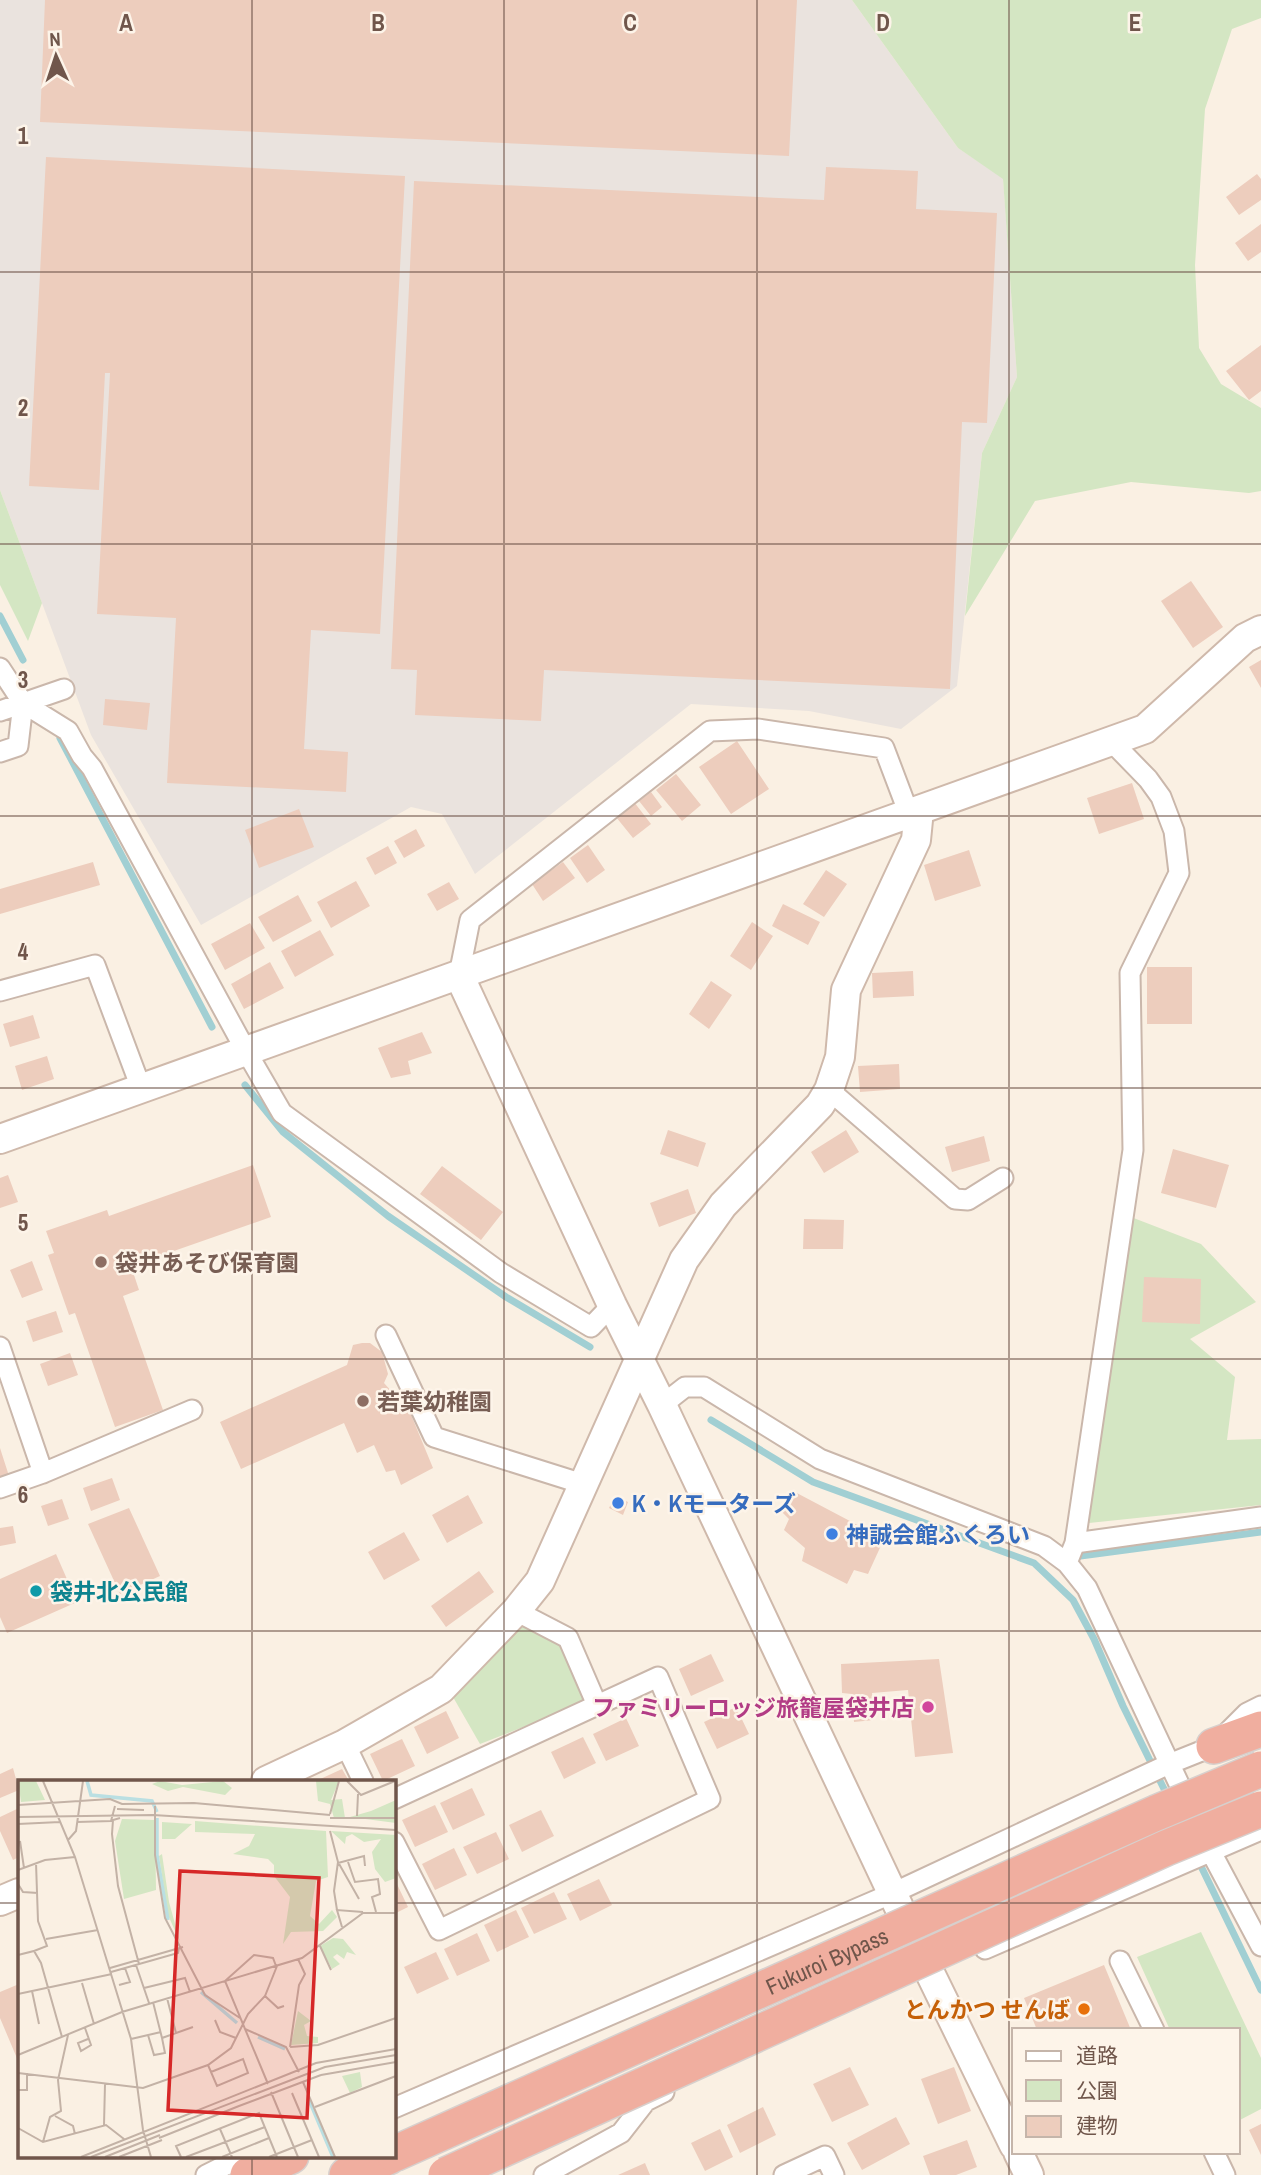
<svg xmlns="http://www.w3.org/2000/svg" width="1261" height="2175" font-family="'Archivo Narrow','Noto Sans JP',sans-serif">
  <rect width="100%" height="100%" fill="#faf0e3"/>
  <path fill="#eae3de" d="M0,0H852L958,148L1003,178L1017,377L982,453L957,686L901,729L809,711L691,704L475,874L442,814L411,807L201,925L91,735L0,490Z"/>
  <path fill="#d4e6c3" d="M852,0H1261V18L1232,29L1205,109L1195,265L1199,348L1221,384L1261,408V491L1249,493L1131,482L1035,501L965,616L982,453L1017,377L1003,179L958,148Z
    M0,490L42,603L28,641L0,585Z
    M1131,1217L1201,1244L1256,1302L1190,1339L1235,1377L1227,1440L1261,1439V1505L1089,1523Z
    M517,1622L568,1638L594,1699L480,1744L453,1697Z
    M1201,1932L1261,2058V2109L1238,2121V2030H1170L1137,1957Z"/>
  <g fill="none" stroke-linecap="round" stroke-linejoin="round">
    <path stroke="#a1cfd3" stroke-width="7" d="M0,616L23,660
      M60,738L212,1027
      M245,1085L283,1132L388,1216L506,1297L590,1347
      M711,1420L813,1482L1034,1563L1073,1600L1094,1639L1123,1706L1168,1797
      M1073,1557L1261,1532
      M1197,1858L1261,1990"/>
  </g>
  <path fill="#edcdbd" d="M45,0H797L789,156L40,122Z
    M46,157L405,176L380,634L311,630L304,749L348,752L346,792L167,783L176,618L97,614L110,373H105L99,490L29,486Z
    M826,167L918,171L916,209L997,213L987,423L962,422L950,689L544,670L541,721L415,715L417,670L391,669L414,181L824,200Z
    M1257,174L1261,179V200L1239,215L1226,197Z
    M1261,224V252L1248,261L1235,243Z
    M1261,345V391L1249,400L1226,371Z
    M1191,581L1223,627L1193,648L1161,601Z
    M1261,660V688L1249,667Z
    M105,699L150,703L147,730L103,725Z
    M737,741L769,789L731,814L699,767Z
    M676,774L701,805L682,821L656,790Z
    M1132,783L1144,819L1099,834L1087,798Z
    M651,792L662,807L651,816L639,801Z
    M634,802L651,824L633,838L616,817Z
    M299,809L314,847L259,868L245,830Z
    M416,829L425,846L404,858L394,841Z
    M588,845L605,870L587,883L570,858Z
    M388,846L397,863L375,875L366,858Z
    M969,850L981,886L935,901L924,865Z
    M93,862L100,885L0,914V889Z
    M563,862L575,878L543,901L532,884Z
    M826,870L847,884L824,917L803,904Z
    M356,881L370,906L331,928L317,902Z
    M449,882L459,899L437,911L427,894Z
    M298,895L312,921L273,942L258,917Z
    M783,904L820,922L808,945L772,926Z
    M752,922L773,936L751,970L730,956Z
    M250,923L265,948L225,970L211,944Z
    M320,930L334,955L295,977L281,951Z
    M270,962L284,988L244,1009L231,984Z
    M1147,967H1192V1024H1147Z
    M913,971L914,996L873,998L872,973Z
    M711,981L732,995L709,1029L689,1014Z
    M33,1015L40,1038L10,1047L3,1024Z
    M422,1032L432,1053L408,1061L411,1074L391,1078L378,1048Z
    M47,1056L54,1079L22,1090L15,1066Z
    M899,1064L900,1089L860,1092L858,1066Z
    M668,1130L706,1143L698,1167L660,1154Z
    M846,1130L859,1152L824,1173L811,1152Z
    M984,1136L990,1161L952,1172L945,1147Z
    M1173,1149L1229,1165L1216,1208L1161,1193Z
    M253,1165L271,1217L131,1266L139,1290L123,1296L163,1410L115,1427L75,1313L69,1315L48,1255L54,1253L46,1231L107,1210L109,1216Z
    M442,1166L503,1212L481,1240L420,1194Z
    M8,1175L18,1202L0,1208V1178Z
    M688,1189L696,1213L659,1227L650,1203Z
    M804,1219L844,1220L843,1249H803Z
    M32,1261L43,1290L22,1298L10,1270Z
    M1144,1277L1201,1279L1200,1324L1142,1322Z
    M56,1311L63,1332L33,1342L26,1321Z
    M362,1343H370L382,1352L388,1374L384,1383L393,1393L386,1399L395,1410L407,1405L433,1468L401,1485L395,1470L386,1472L374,1445L357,1453L344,1423L241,1469L220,1422L347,1365L353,1345Z
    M70,1353L78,1375L48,1386L40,1364Z
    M0,1448L9,1476L0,1478Z
    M112,1478L120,1500L91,1511L83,1488Z
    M793,1491L884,1539L868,1574L854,1570L847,1584L802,1561L805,1548L784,1530L789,1519L782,1512Z
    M468,1495L483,1523L447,1543L432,1515Z
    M615,1496L628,1502L623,1515L609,1508Z
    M62,1499L69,1519L48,1526L41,1506Z
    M129,1508L160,1576L120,1594L88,1524Z
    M13,1526L16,1543L0,1546V1528Z
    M404,1532L420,1560L384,1580L368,1552Z
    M56,1554L77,1602L7,1633L0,1617V1579Z
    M479,1571L494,1592L446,1627L431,1606Z
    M711,1654L724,1681L691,1696L679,1669Z
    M939,1659L953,1753L915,1757L908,1690L872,1693L874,1720L854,1722L852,1694L842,1693L841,1664Z
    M736,1707L749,1734L717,1749L704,1722Z
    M446,1711L459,1738L427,1754L414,1727Z
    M626,1718L639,1746L606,1761L593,1734Z
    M583,1737L596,1763L564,1779L551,1752Z
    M402,1739L415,1766L383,1781L370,1754Z
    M13,1768L19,1790L0,1798V1774Z
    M342,1769L349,1781H316Z
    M472,1788L485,1815L453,1830L440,1803Z
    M435,1805L448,1832L415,1847L402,1820Z
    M19,1808V1857L13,1860L0,1831V1817Z
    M541,1810L554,1836L522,1852L509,1825Z
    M496,1832L509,1859L477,1874L463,1847Z
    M454,1848L467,1875L435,1890L422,1864Z
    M394,1878L408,1907L394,1914Z
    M599,1879L612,1905L580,1921L567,1894Z
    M554,1892L567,1919L534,1934L521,1908Z
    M516,1910L529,1937L497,1952L484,1925Z
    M477,1933L490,1961L457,1976L444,1949Z
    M436,1952L449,1979L417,1994L404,1967Z
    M1104,1965L1131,2030H1082L1081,2027L1076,2030H1037L1024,1998Z
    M19,1984V2063L0,2018V1992Z
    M850,2067L869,2105L832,2122L813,2084Z
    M954,2067L971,2111L938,2124L921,2079Z
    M763,2107L776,2135L740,2153L727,2125Z
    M896,2117L910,2144L862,2170L847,2143Z
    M1261,2124V2155L1249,2130Z
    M720,2129L733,2157L705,2171L691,2143Z
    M967,2140L977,2167L956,2175H930L923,2156Z
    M645,2163L650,2175H618Z"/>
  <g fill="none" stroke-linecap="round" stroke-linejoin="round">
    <defs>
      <path id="street" d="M0,668L23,703L68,731L82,756L92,768L246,1051L282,1113L501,1273L591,1327L612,1305
        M0,711L64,689
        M0,752L18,746L23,703
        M459,975L470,920L710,731L758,729L884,748L909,814
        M0,991L95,965L141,1088
        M829,1090L955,1199L968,1200L1003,1178
        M386,1335L434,1437L583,1484
        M0,1347L43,1473
        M662,1405L685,1387H704L820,1459L1044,1546L1067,1563L1087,1588L1211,1852L1261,1946
        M0,1488L43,1473L192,1410
        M1075,1543L1261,1517
        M1067,1563L1075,1543L1133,1150L1130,973L1179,873L1174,831L1161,797L1148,779L1111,741
        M516,1611L568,1638L597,1705
        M345,1744L363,1781
        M394,1799L658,1677L710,1799L439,1930L394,1842
        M985,1949L1261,1830
        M1120,1961L1154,2030
        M394,2108L893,1893L1169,1764L1214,1746L1247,1713L1261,1706
        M1214,2152L1225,2175
        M206,2175L244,2156
        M544,2175L621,2133L646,2101L664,2092
        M784,2175L825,2156L834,2175"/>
      <path id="secondary" d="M459,975L612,1305L662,1405L930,1973L1014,2145
        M0,1139L1145,729L1245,638L1261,630
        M266,1781L345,1744L441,1689L516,1611L540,1581L684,1260L723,1205L820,1105L829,1090L840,1057L846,990L916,840L919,810
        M0,1901L19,1893
        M1018,2152L1029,2175"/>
      <path id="highway" d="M1214,1746L1261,1729
        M248,2175L291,2156
        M347,2175L390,2156"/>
    </defs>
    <use href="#street" stroke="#cab7ab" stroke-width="23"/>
    <use href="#secondary" stroke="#cfb9ab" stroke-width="32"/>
    <use href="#highway" stroke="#d7d0cd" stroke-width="38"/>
    <use href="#street" stroke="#fff" stroke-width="19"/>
    <use href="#secondary" stroke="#fff" stroke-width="28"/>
    <use href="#highway" stroke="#f0ae9f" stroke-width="35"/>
    <defs>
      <g id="highway-bridge">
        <path id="s1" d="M394,2154L1156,1813L1261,1769"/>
        <path d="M446,2175L1166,1848L1261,1809"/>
      </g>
    </defs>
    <use href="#highway-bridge" stroke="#d7d0cd" stroke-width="38" stroke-linecap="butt"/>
    <use href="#highway-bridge" stroke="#f0ae9f" stroke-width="35"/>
  </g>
  <path fill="none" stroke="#70564b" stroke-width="2" stroke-opacity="0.55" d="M252,0V1781M504,0V2175M757,0V2175M1009,0V2175M0,272H1261M0,544H1261M0,816H1261M0,1088H1261M0,1359H1261M0,1631H1261M0,1903H19M394,1903H1261M252,2156V2175"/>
  <g fill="#8d6e63" stroke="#fdf4e9" stroke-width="2.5">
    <circle cx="101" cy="1262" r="7"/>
    <circle cx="363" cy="1401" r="7"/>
  </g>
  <g fill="#3f7fe0" stroke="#fdf4e9" stroke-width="2.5">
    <circle cx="618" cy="1503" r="7"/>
    <circle cx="832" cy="1534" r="7"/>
  </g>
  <circle fill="#0f9aa8" stroke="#fdf4e9" stroke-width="2.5" cx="36" cy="1591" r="7"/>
  <circle fill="#d1479c" stroke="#fdf4e9" stroke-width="2.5" cx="928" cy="1707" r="7"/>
  <circle fill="#e8710a" stroke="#fdf4e9" stroke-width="2.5" cx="1084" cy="2009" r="7"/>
  <g text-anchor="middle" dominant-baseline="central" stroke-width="5" stroke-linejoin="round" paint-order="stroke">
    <g font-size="23" font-weight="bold" fill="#785e54" stroke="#fdf4e9" text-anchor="start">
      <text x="115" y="1262">袋井あそび保育園</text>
      <text x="377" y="1401">若葉幼稚園</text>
    </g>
    <g font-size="23" font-weight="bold" fill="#366cbe" stroke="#fdf4e9" text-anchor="start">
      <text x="632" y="1503">K・Kモーターズ</text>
      <text x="846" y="1534">神誠会館ふくろい</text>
    </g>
    <g font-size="23" font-weight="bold" fill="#0d838f" stroke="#fdf4e9" text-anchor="start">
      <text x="50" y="1591">袋井北公民館</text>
    </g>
    <g font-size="23" font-weight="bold" fill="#b23c85" stroke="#fdf4e9" text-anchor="end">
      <text x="914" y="1707">ファミリーロッジ旅籠屋袋井店</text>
    </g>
    <g font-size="23" fill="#70564b" stroke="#fdf4e9">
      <text stroke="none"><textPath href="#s1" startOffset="474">Fukuroi Bypass</textPath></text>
    </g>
    <g font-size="23" font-weight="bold" fill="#c56008" stroke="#fdf4e9" text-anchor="end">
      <text x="1070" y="2009">とんかつ せんば</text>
    </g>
  </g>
  <g transform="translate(18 1780)">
    <rect width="378" height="378" fill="#faf0e3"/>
    <path d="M0,1H18L27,20L3,22ZM142,1L164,5L205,1L214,8L207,15L165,7L150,11L134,4ZM298,1H321L313,20L324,19L327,38H316L312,24L300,21ZM378,20V43L332,37L353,31ZM104,39L137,40L138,110L106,119L97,61ZM177,41L308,51L310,97L298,101L292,136L301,144L314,130L319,137L305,151L273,152L265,164L272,117L256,96V85L250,79L215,74L231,66L237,54L177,52ZM144,42L174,44L157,59H144ZM313,51L378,55V98L367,102L357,89L354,72L363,59L346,62L334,54L328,57L327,64ZM144,74L151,122L162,162L150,135L141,76ZM315,158L325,159L338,175L329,172L326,179L319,174L315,177L322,184L314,189L302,166ZM280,231L293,241L286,245L289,256L300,257V263L273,265ZM342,292L344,307L332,313L324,296Z" fill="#d4e6c3"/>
    <path fill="none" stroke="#badfe2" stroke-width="3.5" d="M69,1L73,15L134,21L139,32M139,38V75L150,140M183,212L219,243M240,257L267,269M291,320L315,377"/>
    <path fill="none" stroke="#c3b2a6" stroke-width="2" d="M25,1L57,77L113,259L125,350L133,377M329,1L343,15L377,1M0,25L92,19L104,24L176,23L312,35M137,26V75L147,138L187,215L222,238M99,29L126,30M312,34L321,1M339,36L340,14M0,37L135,35L378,50M102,38L95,40L94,54L100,106L121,184M312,38H378M59,42L93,41L97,26M0,44L42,42M312,51L320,82L316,111L319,130M50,60L58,51L65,1M2,61L6,88M320,82L341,119M330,82L337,102L360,99L362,114L354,117L358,132M320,83L346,76L347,86M0,90L27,80L57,77M0,104L5,112L20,113M324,147L319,130L345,132M28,159L80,150M302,166L313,190M16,171L29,166L20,141L18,83M0,175L16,171L23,183L44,257M118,185L131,223M92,188L165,167M93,192L160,173L161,168M64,203L76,244M101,205L112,202L107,188M126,208L167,198L172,212M14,211L21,244M0,214L94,194M247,216L260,228L266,226M149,218L158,253M135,222L144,258M197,240L202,252L218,258M67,248L73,265L63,271L60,263L70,259M227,249L268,267L281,292M130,255L136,275L147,273L144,258L175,247M113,259L143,252M272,267L300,265L378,238M272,267L281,205L287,194L280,179M0,275L104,232L284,178L345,133H378M190,285L199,306L230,293L225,279L193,292M0,293L125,308L190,285L213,268L230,234L247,216L259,186M303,295L378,282M285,302L317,377M250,304L207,201L236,175L255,178L258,186M0,310H9V293M253,312L280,377M274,313L301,377M221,326L303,295M297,327L378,296M37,336L55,346L57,354M86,345L87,304M0,348L25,362L88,345L106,359M202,349L214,377M141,358L221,326M25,362L32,337L43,331L40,300L50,255M63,377L298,283L378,269M73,377L307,287L378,275M87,377L142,355M101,377L144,360M163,377L158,366L241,333L259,377M168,377L247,347M204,377L251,358M251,377L294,360"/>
    <path fill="#d62828" fill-opacity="0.15" stroke="#d62828" stroke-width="3.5" d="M162,91L301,98L289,338L150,330Z"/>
    <rect width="378" height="378" fill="none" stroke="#70564b" stroke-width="3.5"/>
  </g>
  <g font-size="23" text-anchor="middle" font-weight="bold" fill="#70564b" stroke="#fdf4e9" stroke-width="5" stroke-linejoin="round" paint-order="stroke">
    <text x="126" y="31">A</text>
    <text x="378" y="31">B</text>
    <text x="630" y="31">C</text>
    <text x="883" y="31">D</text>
    <text x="1135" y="31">E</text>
    <text x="23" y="144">1</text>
    <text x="23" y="416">2</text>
    <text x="23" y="688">3</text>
    <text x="23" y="960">4</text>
    <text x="23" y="1231">5</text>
    <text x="23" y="1503">6</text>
  </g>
  <rect x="1012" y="2028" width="228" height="126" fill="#fdf4e9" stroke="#c5b5aa" stroke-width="2"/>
  <rect x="1026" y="2051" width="35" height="10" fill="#ffffff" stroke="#c5b5aa" stroke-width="2"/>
  <text x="1076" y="2063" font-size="21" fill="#70564b">道路</text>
  <rect x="1026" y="2080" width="35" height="21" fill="#d4e6c3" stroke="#c5b5aa" stroke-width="2"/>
  <text x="1076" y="2098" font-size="21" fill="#70564b">公園</text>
  <rect x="1026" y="2116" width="35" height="21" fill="#edcdbd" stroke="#c5b5aa" stroke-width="2"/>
  <text x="1076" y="2133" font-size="21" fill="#70564b">建物</text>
  <g transform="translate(56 56) rotate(357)" stroke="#fdf4e9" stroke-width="5" paint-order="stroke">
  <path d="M0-5L12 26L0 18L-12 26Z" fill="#70564b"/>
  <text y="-10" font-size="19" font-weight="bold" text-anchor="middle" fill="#70564b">N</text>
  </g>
</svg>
